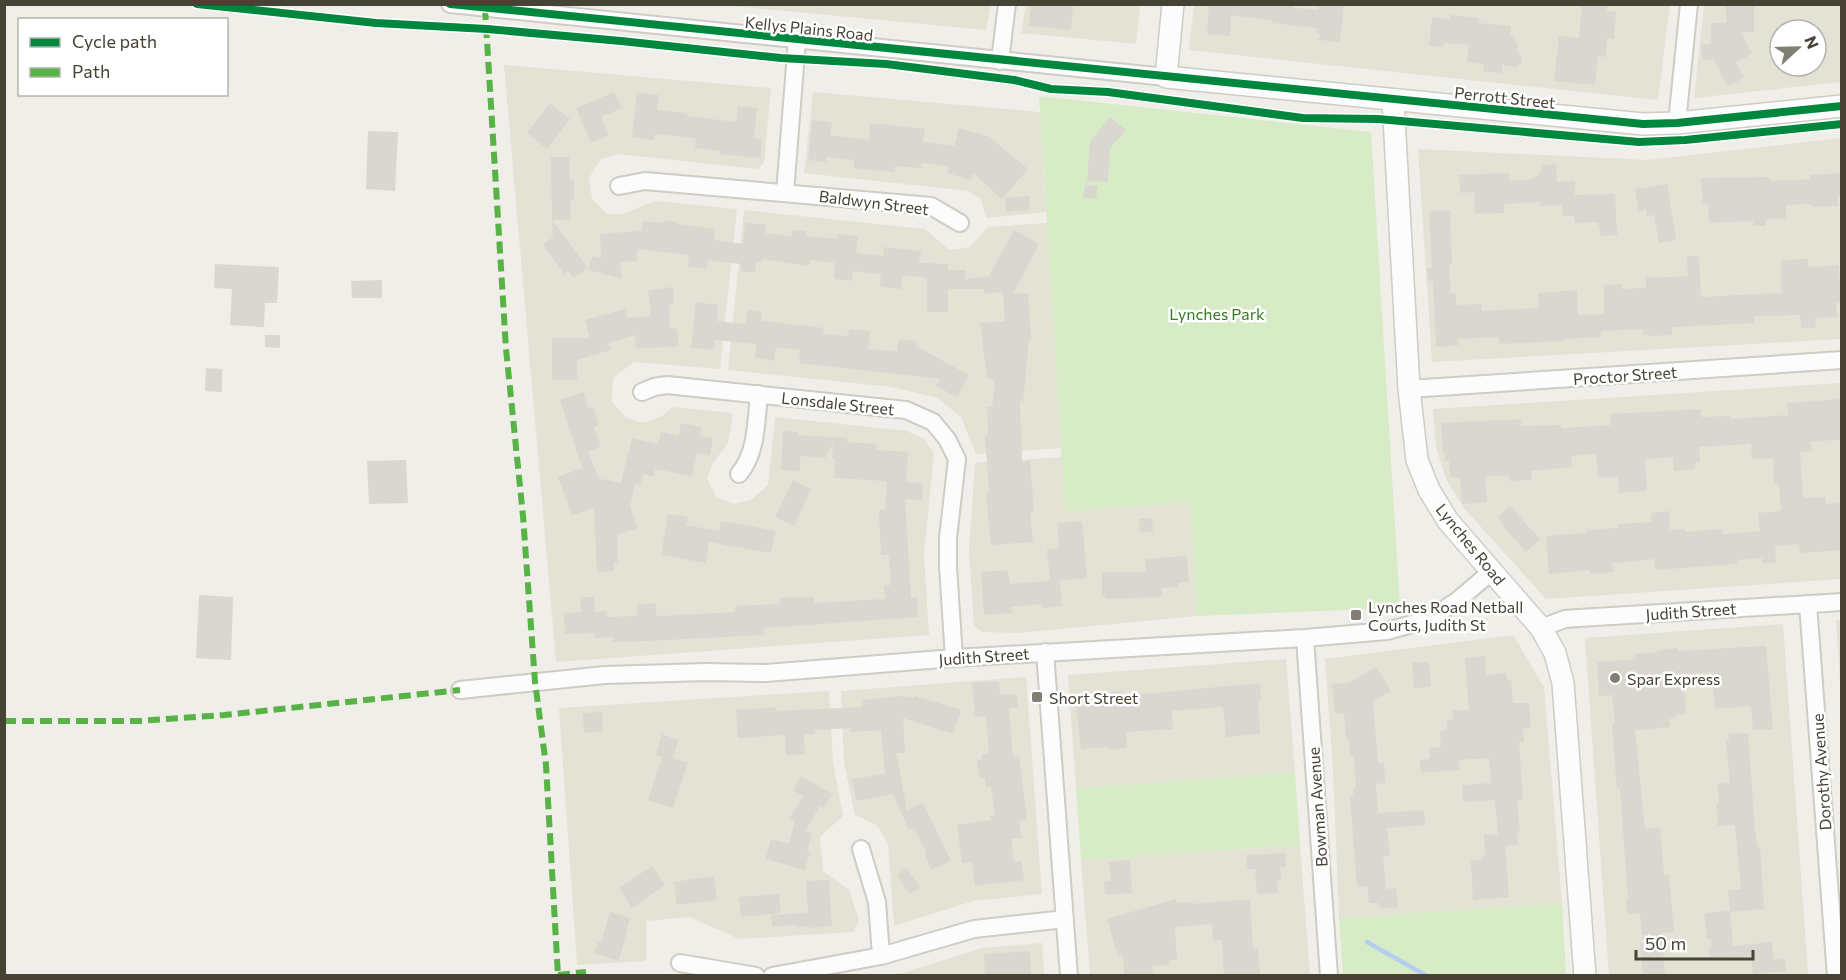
<svg xmlns="http://www.w3.org/2000/svg" width="1846" height="980" font-family="Commissioner,sans-serif">
  <rect width="100%" height="100%" fill="#f0eee8"/>
  <path fill="#e4e2d5" fill-rule="evenodd" d="M723,5H991L986,30Z
    M1026,5H1140L1136,44L1021,33Z
    M1194,5H1670L1658,100L1189,50Z
    M1704,5H1841V82L1694,98ZM1780,30H1816V66H1780Z
    M504,65L771,88L764,163L757,169L618,154L601,159L589,178L592,199L607,214H622L655,201L737,209L720,369L634,362L613,378L612,402L627,418L643,423L662,416L673,407L733,413L728,443L713,463L707,478L716,497L733,504L751,500L768,485L775,417L907,431L924,439L934,453L924,555L929,635L556,662Z
    M813,92L1040,112L1046,212L986,218L981,199L968,191L804,173Z
    M1841,138V339L1432,362L1418,149L1648,160Z
    M744,210L925,229L949,250L970,247L988,227L1047,223L1061,448L976,454L961,417L937,398L892,387L728,370Z
    M1841,383V579L1546,599L1463,507L1446,479L1436,447L1433,409Z
    M1062,457L1066,511L1190,503L1197,616L1018,633L982,632L974,626L969,549L975,463Z
    M1836,620H1841V695Z
    M1783,624L1808,975H1609L1585,638Z
    M1513,635L1544,687L1562,903L1339,918L1333,769L1325,659Z
    M1286,659L1295,772L1076,788L1068,675Z
    M1026,677L1042,894L973,901L894,926L888,844L877,825L855,815L844,763L841,691Z
    M829,691L833,762L843,816L820,837L823,871L849,890L859,920L854,932L739,939L690,917L646,921V961L577,965L559,708Z
    M1300,845L1310,975H1090L1081,861Z
    M1042,943L1044,975L876,976L903,973L982,948Z"/>
  <path fill="#d7ecc6" d="M1039,96L1371,132L1400,608L1197,616L1190,503L1065,511Z
    M1295,772L1300,845L1081,861L1076,788Z
    M1562,903L1566,975H1343L1339,918Z"/>
  <g fill="none" stroke-linecap="round" stroke-linejoin="round">
    <path stroke="#b5cef0" stroke-width="4.5" d="M1367,942L1427,976"/>
  </g>
  <path fill="#d9d7d0" d="M1031,4H1073L1071,30L1029,26Z
    M1209,4H1294V8L1318,10L1319,4H1344L1340,42L1319,40L1320,33H1316L1317,28L1272,23V20L1231,15L1230,36L1207,34Z
    M1582,4H1607V11L1616,12L1614,39L1607,38L1606,57L1598,56L1595,85L1554,81L1559,36L1579,38Z
    M1726,4H1754V32H1741L1752,54L1736,62L1744,78L1727,86L1714,59L1703,60L1701,45L1711,44V23H1726Z
    M1451,15L1479,18L1478,23L1511,26L1510,34L1518,44L1517,51L1522,57L1521,63L1516,67L1502,65V73L1483,71L1484,64L1467,62L1469,45L1444,43L1443,47L1429,46L1432,17L1450,19Z
    M614,92L622,108L601,117L609,135L591,143L576,108Z
    M637,93L659,95L657,110L688,113L687,116L736,122L738,106L757,108L754,138L762,139L760,158L719,154V151L695,148L696,138L655,134L654,140L632,137Z
    M550,103L570,119L547,149L527,133Z
    M1110,117L1126,130L1110,148L1108,182L1087,181L1090,141Z
    M812,120L832,122L830,135L869,140L870,123L925,129L923,142L954,146L959,128L988,136L1028,169L1002,199L973,173L971,180L947,173L949,166L921,163V168L895,166V172L854,168V160L826,157V162L808,160Z
    M368,131L398,132L395,191L366,189Z
    M551,157H569L570,181H574V200H570L571,220H552Z
    M1556,164L1557,182L1575,181V195L1615,194L1617,235L1601,236L1598,222L1575,223L1574,216H1563L1562,205L1540,206L1539,202L1504,204V213L1475,214L1474,192L1460,193L1459,175L1509,173V181L1533,179L1541,172V165Z
    M1842,173V195H1838V206L1812,207V204L1786,205V218L1766,219V226H1753V221L1709,223L1708,204H1703L1701,178L1769,177L1770,181L1811,179L1810,175Z
    M1667,184L1676,240L1659,243L1654,215L1647,216L1646,209L1639,211L1635,189Z
    M1085,185L1098,186L1096,199L1083,198Z
    M1029,196L1030,210L1006,212L1005,198Z
    M1450,210L1452,263L1449,264L1451,293H1455L1457,305L1481,304L1482,311L1539,308L1538,293L1577,290L1578,315L1604,314V285L1621,284L1622,289L1646,288V278L1688,276L1687,256H1699L1701,297L1781,293V260L1808,259V267L1839,265L1841,303H1836L1837,317L1815,318L1816,328H1801L1800,315L1754,316V323L1672,327V335L1649,336V335H1643V329L1601,331V337L1565,339V341L1499,344V337L1459,339V345L1436,347L1433,281H1428L1427,268H1432L1429,211Z
    M552,220L588,268L574,278L568,271L564,274L543,245L553,237Z
    M664,220L677,222V224L715,229L714,240L743,244L745,223L766,225L765,233L791,236L792,230L806,231V236L838,239V234L858,236L856,253L883,256L884,247L921,251L919,263L948,264V270H966L965,279L989,276L1014,230L1039,244L1013,294L1028,293L1031,340H1029L1023,402L1020,401L1022,462L1030,461L1034,512L1030,513L1033,542L991,545L986,492H989L985,435H988L987,407H992L995,381L987,377L980,323L1005,321L1003,292L984,294L983,289H948V312H927V278L903,275L901,289L880,287L881,274L853,271L852,281L834,279L835,263L810,260L809,266L762,259V262L756,261L755,273L741,271V264L708,260L707,269L688,267L689,255L637,249V261L620,262L622,279L588,270L592,256L601,258L600,234L642,231L643,221L663,223Z
    M215,264L279,267L277,303H265L264,327L230,325L232,289L214,288Z
    M382,280V298H352L351,281Z
    M673,287L674,304L669,305L670,328L677,329L679,346L636,349L635,335L609,343L611,350L577,360V380H552V338H590L585,320L625,309L627,318L651,316L648,290Z
    M696,302L718,305L717,321L746,324L747,310L762,312L761,321L824,328L823,334L848,336L849,329L870,331L868,349L897,352L899,339L916,341V346L969,375L957,397L936,386L941,379L799,363L800,350L776,347L774,361L755,358L756,344L715,340L714,350L691,348Z
    M265,335H280V348L265,347Z
    M206,368L222,369V392L205,391Z
    M583,392L588,408L593,407L599,425L594,427L601,447L588,451L600,481L604,479L621,483L632,438L658,444L661,432L679,436L681,423L701,427L700,436L713,438L710,456L697,453L692,476L655,469L654,477L643,474L640,485L635,484L630,506L637,528L617,535L618,562H614V571L597,572L594,508L572,515L558,477L582,468L560,400Z
    M1842,399V440L1811,441L1812,451L1800,452L1803,498L1825,497L1826,504L1842,503V550L1800,553L1799,544L1775,546L1776,562L1762,563V558L1737,560V564L1655,570L1654,559L1612,563L1613,572L1591,574L1590,570L1549,574L1546,536L1587,533V530L1618,528V524L1651,522V513L1669,511L1670,530L1685,529V532L1722,529L1723,534L1760,531L1758,513L1781,511L1779,484H1774L1773,458L1752,459L1751,444L1699,447L1700,463H1695V469L1674,471L1673,457L1645,459L1647,491L1619,493L1618,477L1598,478L1596,454L1571,456L1572,467L1531,471L1532,480L1509,481V475L1485,477L1487,502L1462,504L1460,478L1450,477L1449,461H1445V454H1443L1441,423L1521,419V426L1561,425L1562,428L1611,425L1610,414L1701,409V417L1731,416V419L1788,415L1787,403Z
    M783,431L798,432V435L847,438V442L876,444V450L908,452L906,482L923,483L922,501L905,499L911,598L917,597L918,617L764,628V635L647,641L613,642V637L595,638L594,633L565,634L564,613L581,612L580,597H594L595,612L607,611V617L637,616V604L656,603V615L662,616L735,612V606L780,604L779,598L813,597L814,603L885,599L884,585H891L889,555H881L879,510H885L887,481L834,478L835,459L832,458L833,443L825,458L800,456V471L781,470Z
    M406,460L408,503L369,504L367,461Z
    M793,480L811,489L794,526L775,517Z
    M1510,506L1540,539L1526,552L1501,524L1503,523L1498,517Z
    M668,514L688,517L686,525L719,531L721,521L776,531L771,553L709,542L706,563L661,555Z
    M1152,518L1153,532L1140,533L1139,519Z
    M1082,521L1087,578L1050,581L1047,549L1059,548L1057,523Z
    M1187,556L1189,582L1178,583V587L1161,588L1162,597L1106,599V597H1102V572H1146L1145,559Z
    M1008,570L1010,584L1060,580L1062,606L1043,608V604L1011,607L1012,613L984,615L981,572Z
    M199,595L233,597L231,660L196,658Z
    M1766,646L1773,729L1753,730L1751,706L1715,709L1712,672L1683,675L1686,714L1676,715V718L1669,719L1670,727L1635,730L1645,829L1660,827L1664,875H1669L1674,932L1662,933L1665,975H1643L1640,944L1643,943L1640,913L1627,914L1626,900H1628L1620,788L1617,789L1612,725L1615,724L1612,695L1599,696L1597,662L1636,659L1635,654L1658,652L1657,650L1677,648L1678,651Z
    M1485,656L1486,675L1506,673L1507,680H1511L1513,703H1529L1531,728L1523,729L1524,742H1519L1523,800L1517,801L1520,833H1517L1518,845L1505,846L1509,897L1473,900L1471,860L1482,859V857L1485,856L1484,835L1498,834L1495,800L1463,802L1462,785L1491,783L1489,758L1459,760V770L1421,773L1420,760L1430,759L1429,748L1441,747L1440,731L1447,730V720L1453,719L1452,711L1469,710L1465,658Z
    M1429,662L1431,687L1414,688L1412,663Z
    M1376,667L1391,691L1373,701L1378,763H1384L1385,783L1376,784L1378,813L1424,810L1425,825L1387,828L1390,856L1383,857L1386,889L1396,888L1398,907L1380,909L1379,903H1369L1367,886L1357,887L1350,797H1353V789H1356L1354,756H1351L1349,740H1346L1344,713L1335,714L1332,684L1349,683Z
    M999,681L1000,695L1017,694L1018,707L1009,708L1013,757L1019,756L1027,820L1019,821L1022,838L1011,839L1014,862L1021,861L1024,880L975,886L972,862L962,863L957,825L991,820L990,816L995,815L991,786L986,787L985,778L980,779L977,760H982V754H989L986,716L975,717L972,683Z
    M1260,683L1261,701H1258L1260,734L1226,737L1223,707L1172,711L1173,729L1126,732L1127,748L1109,750L1108,747L1081,749L1076,706L1110,704L1109,692L1122,691L1123,696Z
    M900,696L914,698L915,696L961,710L953,734L903,718L905,753H896L907,810L923,803L951,861L931,870L925,855L927,854L914,828L909,830L893,794L856,801L852,779L885,774L881,730L851,732V728L815,730V734L804,735L805,754L786,755L785,735L738,738L736,710L776,707V711L863,707V700Z
    M602,712L603,732L584,733L583,713Z
    M1748,733L1755,831L1758,848L1760,847L1764,909L1730,912L1733,946L1772,942L1773,960L1785,958L1786,971L1753,974L1751,956L1710,959L1709,948H1711V939H1707L1704,913L1730,911L1728,890L1741,889L1735,825L1718,826L1716,804H1719L1717,784L1730,783L1726,741H1729L1728,734Z
    M662,734L678,740L673,758L688,763L673,808L648,800L662,757L656,755Z
    M801,776L832,794L824,808L820,806L805,831L812,833L807,851L810,852L805,870L766,859L771,839L789,844L795,821L790,818L803,796L793,790Z
    M1285,853L1286,867H1280L1281,881H1277L1278,893L1257,894L1255,869H1247L1246,855Z
    M1130,860L1132,893L1105,895L1104,882L1111,881L1109,862Z
    M652,866L665,885L632,908L619,888Z
    M906,868L920,887L910,894L897,875Z
    M714,876L717,900L677,905L674,882Z
    M829,880L832,926L809,928V926L796,927L795,925L772,927L771,915L808,913L806,881Z
    M779,894L781,913L741,917L739,897Z
    M1176,899V903L1193,902V904L1250,899L1253,949H1258L1260,975H1224L1222,940L1213,941L1212,924L1175,927L1177,960H1169L1170,965L1152,966L1153,975H1124L1123,955L1118,956L1107,919Z
    M610,912L630,918L619,961L594,953L598,941L601,943Z
    M1030,951L1031,975H1007V974L985,975L984,954Z"/>
  <g fill="none" stroke-linecap="round" stroke-linejoin="round">
    <defs>
      <path id="minor" d="M450,4L1166,77
        M1000,61L1007,4
        M1677,123L1689,4
        M619,186L645,181L931,206L960,223
        M785,193L797,40
        M1409,389L1842,360
        M642,392L654,387L667,385L906,410L933,422L947,439L957,459L948,538V567L954,658
        M739,474C757,453 756,421 759,394
        M1808,604L1836,976
        M1541,628L1565,619L1579,618L1842,602
        M1305,638L1329,976
        M1045,652L1069,976
        M460,690L605,675L705,672L766,673L954,658L1305,638L1387,631L1430,619L1458,600L1491,572
        M861,849L877,902L881,956
        M680,963L756,976
        M772,976L881,956L974,929L1065,919"/>
      <path id="tertiary" d="M1173,4L1166,77L1643,124L1677,123L1842,106
        M1393,100L1409,389L1417,460L1429,490L1448,521L1541,628L1555,653L1563,683L1585,976"/>
    </defs>
    <use href="#minor" stroke="#ceccc5" stroke-width="20"/>
    <use href="#tertiary" stroke="#ceccc5" stroke-width="24"/>
    <use href="#minor" stroke="#fdfcfc" stroke-width="16"/>
    <use href="#tertiary" stroke="#fdfcfc" stroke-width="21"/>
    <path stroke="#57b346" stroke-width="6" stroke-dasharray="12 6" stroke-linecap="butt" d="M485,8L506,349L523,516L535,682L546,765L558,976
      M4,721H139L224,715L460,690
      M558,975L586,972"/>
    <defs>
      <path id="cycleway" d="M197,4L376,23L487,29L621,41L781,58L886,64L1014,80L1051,89L1108,92L1303,118L1378,119L1639,142L1685,140L1842,124
        M450,4L1643,124L1677,123L1842,106"/>
    </defs>
    <use href="#cycleway" stroke="#fff" stroke-width="11"/>
    <use href="#cycleway" stroke="#00873e" stroke-width="8"/>
  </g>
  <g fill="#827e73" stroke="#fff" stroke-width="2">
    <rect x="1350" y="609" width="12" height="12" rx="3"/>
    <circle cx="1615" cy="678" r="6"/>
    <rect x="1031" y="691" width="12" height="12" rx="3"/>
  </g>
  <g text-anchor="middle" dominant-baseline="central" stroke-width="5" stroke-linejoin="round" paint-order="stroke">
    <g font-size="16" fill="#464234" stroke="#fff">
      <text transform="translate(809 28) rotate(6)">Kellys Plains Road</text>
      <text transform="translate(1505 97) rotate(6)">Perrott Street</text>
      <text transform="translate(874 202) rotate(7)">Baldwyn Street</text>
      <text transform="translate(1625 375) rotate(-4)">Proctor Street</text>
      <text transform="translate(838 403) rotate(6)">Lonsdale Street</text>
      <text transform="translate(1471 544) rotate(51)">Lynches Road</text>
      <text transform="translate(1691 611) rotate(-4)">Judith Street</text>
      <text transform="translate(984 656) rotate(-4)">Judith Street</text>
      <text transform="translate(1821 772) rotate(-94)">Dorothy Avenue</text>
      <text transform="translate(1317 807) rotate(-94)">Bowman Avenue</text>
    </g>
    <g font-size="16" fill="#357a24" stroke="#fff">
      <text x="1217" y="313">Lynches Park</text>
    </g>
    <g font-size="16" fill="#464234" stroke="#fff" text-anchor="start">
      <text x="1368" y="606">Lynches Road Netball<tspan x="1368" dy="18">Courts, Judith St</tspan></text>
      <text x="1627" y="678">Spar Express</text>
      <text x="1049" y="697">Short Street</text>
    </g>
  </g>
  <rect width="1846" height="980" fill="none" stroke="#464234" stroke-width="12"/>
  <rect x="18" y="18" width="210" height="78" fill="#ffffff" stroke="#b5b3ae" stroke-width="1.5"/>
  <rect x="30" y="38" width="30" height="9" fill="#00873e" stroke="#b5b3ae" stroke-width="1.5"/>
  <text x="72" y="48" font-size="18" fill="#464234">Cycle path</text>
  <rect x="30" y="68" width="30" height="9" fill="#57b346" stroke="#b5b3ae" stroke-width="1.5"/>
  <text x="72" y="78" font-size="18" fill="#464234">Path</text>
  <g transform="translate(1798 48) rotate(68)"><circle r="28" fill="#ffffff" stroke="#b5b3ae" stroke-width="1.5"/>
  <path d="M0-4.5L10 22L0 15L-10 22Z" fill="#827e73"/>
  <text y="-9" font-size="16" font-weight="bold" text-anchor="middle" fill="#464234">N</text>
  </g>
  <path d="M1636 950v9h117v-9" fill="none" stroke="#464234" stroke-width="3"/>
  <text x="1645" y="950" font-size="18" fill="#464234" stroke="#ffffff" stroke-width="4.5" paint-order="stroke">50 m</text>
</svg>
